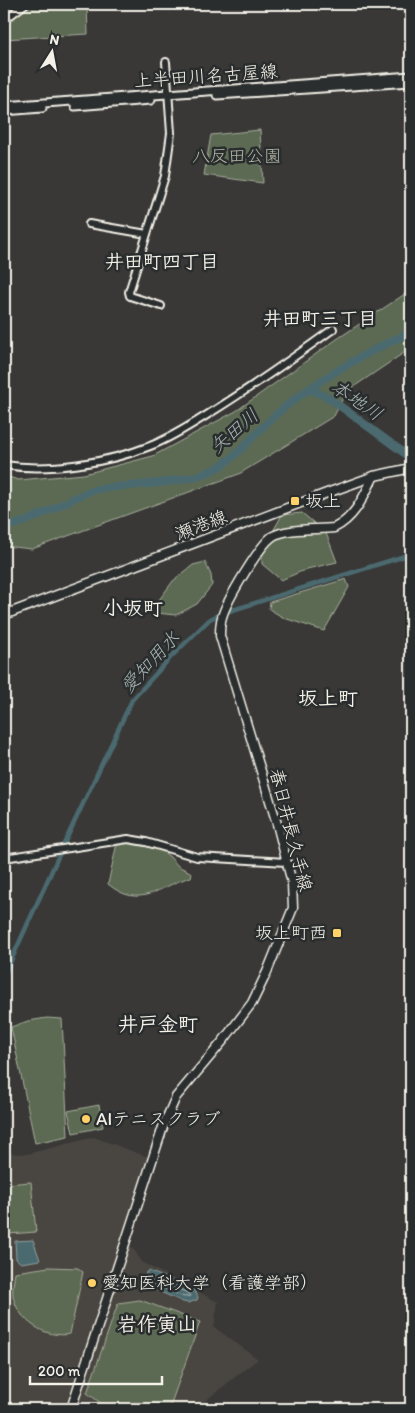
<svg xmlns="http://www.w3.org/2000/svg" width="415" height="1413" font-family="Itim,'Klee One',sans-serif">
  <rect width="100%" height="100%" fill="#393837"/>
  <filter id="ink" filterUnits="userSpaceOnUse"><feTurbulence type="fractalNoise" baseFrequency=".02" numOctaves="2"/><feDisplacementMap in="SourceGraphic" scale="10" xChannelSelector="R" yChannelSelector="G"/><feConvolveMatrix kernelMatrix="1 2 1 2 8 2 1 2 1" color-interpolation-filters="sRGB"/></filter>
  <g filter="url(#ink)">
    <path fill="#4a4541" d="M94,1137L148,1157L124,1236L143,1263L218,1302L214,1327L258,1359L195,1409H4V1153L27,1154Z"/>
    <path fill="#5c6a52" stroke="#a8ae9d" d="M30,4H87L88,34L4,39V24Z
      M260,130L263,183L204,175L211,135Z
      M411,290V348L346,392L334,416L239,474L32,549L4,546V476L19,480L84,474L153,456L236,411L337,339Z
      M302,513L326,533L337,562L307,569L281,580L262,564V551L282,515Z
      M205,562L211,575L212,585L197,604L176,615L156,613V604L173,581L193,565Z
      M346,579L349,587L324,631L284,618L269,609L270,602Z
      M128,842L157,847L170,857L178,866L192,873L191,877C158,886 141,911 108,884L117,843Z
      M47,1018L62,1019L68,1136L35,1143L11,1027L28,1021Z
      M99,1105L103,1127L73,1133L68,1111Z
      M31,1182L36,1232L9,1234L5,1184Z
      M49,1267L78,1268L83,1272L70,1334C46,1339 18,1321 13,1296C12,1288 14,1280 15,1272Z
      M140,1300L200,1322L169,1409H109L87,1393L118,1303Z"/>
    <path fill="#4c6a6f" stroke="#8fa09f" d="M33,1240L40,1260L21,1263L16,1259L15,1241Z
      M149,1271L194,1290L198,1297L197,1300L188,1303L183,1302L147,1286L145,1282L146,1272Z"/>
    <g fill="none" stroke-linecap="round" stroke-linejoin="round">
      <path stroke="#b1bbb8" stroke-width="1" d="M151,1277L188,1293L190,1296L184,1297L152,1283L150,1281Z"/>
      <path stroke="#4c6a6f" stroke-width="4.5" d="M4,976L64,844L132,700L171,657L210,619L220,614L411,554"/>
      <path stroke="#4c6a6f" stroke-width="8" d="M309,389L329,398L411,458
        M4,527C36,522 61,502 91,491C103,487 117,487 129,486C152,484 197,480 217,468C241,454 258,429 279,412C318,379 365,353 411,332"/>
      <defs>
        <path id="tertiary" d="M4,20L25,4
          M89,224L147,234
          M161,306L130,296L129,292L165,176L171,133L166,62
          M4,465C48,472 108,463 150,446C171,438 191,425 210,413C252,387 293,358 333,329
          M4,858L128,839L146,842L197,857L286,862"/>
        <path id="secondary" d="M217,95L411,82
          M4,106L411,76
          M75,106L151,100
          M4,111L42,108"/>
        <path id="primary" d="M71,1409L164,1124L176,1097L223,1041L252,1003L267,972L293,908L292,883L277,824L220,636C220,630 220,623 222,617C226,602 260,544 273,536C288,528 316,530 334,528C355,518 364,496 374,476"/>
        <path id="trunk" d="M4,615L327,493L374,476L411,468"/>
      </defs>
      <use href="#tertiary" stroke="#f4f1e8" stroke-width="10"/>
      <use href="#secondary" stroke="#f4f1e8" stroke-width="11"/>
      <use href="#primary" stroke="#f4f1e8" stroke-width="11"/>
      <use href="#trunk" stroke="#f4f1e8" stroke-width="11"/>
      <use href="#tertiary" stroke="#2a2d2e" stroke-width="6"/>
      <use href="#secondary" stroke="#2a2d2e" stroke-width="7"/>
      <use href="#primary" stroke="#2a2d2e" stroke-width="8"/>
      <use href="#trunk" stroke="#2a2d2e" stroke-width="8"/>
    </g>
  </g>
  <g fill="#ffd166" stroke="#2a2d2e" stroke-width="2">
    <rect x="290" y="496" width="10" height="10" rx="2.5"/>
    <rect x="332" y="928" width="10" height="10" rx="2.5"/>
    <circle cx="86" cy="1119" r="5"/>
    <circle cx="92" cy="1283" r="5"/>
  </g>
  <g text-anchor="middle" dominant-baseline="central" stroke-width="5" stroke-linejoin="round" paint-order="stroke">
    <g font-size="18" fill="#f4f1e8" stroke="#2a2d2e">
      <text transform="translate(206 76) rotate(-4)">上半田川名古屋線</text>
      <text transform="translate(201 525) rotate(-21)">瀬港線</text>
      <text transform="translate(291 830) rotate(76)">春日井長久手線</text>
    </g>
    <g font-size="18" fill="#b0b4a4" stroke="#2a2d2e">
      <text x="237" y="156">八反田公園</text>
    </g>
    <g font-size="18" fill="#f4f1e8" stroke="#2a2d2e" text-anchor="start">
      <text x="305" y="501">坂上</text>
      <text x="327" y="933" text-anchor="end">坂上町西</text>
      <text x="96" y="1119">AIテニスクラブ</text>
      <text x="102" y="1283">愛知医科大学（看護学部）</text>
    </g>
    <g font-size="19" font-weight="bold" fill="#f4f1e8" stroke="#2a2d2e">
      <text x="162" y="261">井田町四丁目</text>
      <text x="320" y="318">井田町三丁目</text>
    </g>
    <g font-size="19" font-style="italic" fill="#a8b4b2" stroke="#2a2d2e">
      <text transform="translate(357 400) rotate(34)">本地川</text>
      <text transform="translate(234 431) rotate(-41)">矢田川</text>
      <text transform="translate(150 662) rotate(-47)">愛知用水</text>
    </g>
    <g font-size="20" font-weight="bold" fill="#f4f1e8" stroke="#2a2d2e">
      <text x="133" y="608">小坂町</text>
      <text x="328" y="698">坂上町</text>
      <text x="158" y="1024">井戸金町</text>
      <text x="157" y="1324">岩作寅山</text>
    </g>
  </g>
  <rect width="415" height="1413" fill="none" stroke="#2a2d2e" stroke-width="20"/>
  <rect x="10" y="10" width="395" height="1393" fill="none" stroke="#f4f1e8" stroke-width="2" filter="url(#ink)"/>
  <g transform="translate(52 52) rotate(11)" stroke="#2a2d2e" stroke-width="4" paint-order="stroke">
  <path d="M0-4L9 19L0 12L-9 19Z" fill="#f4f1e8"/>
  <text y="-8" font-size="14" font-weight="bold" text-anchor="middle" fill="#f4f1e8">N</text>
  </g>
  <path d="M30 1376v8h132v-8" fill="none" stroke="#f4f1e8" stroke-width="2.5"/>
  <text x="38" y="1376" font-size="15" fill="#f4f1e8" stroke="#2a2d2e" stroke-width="4" paint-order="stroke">200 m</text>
</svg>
